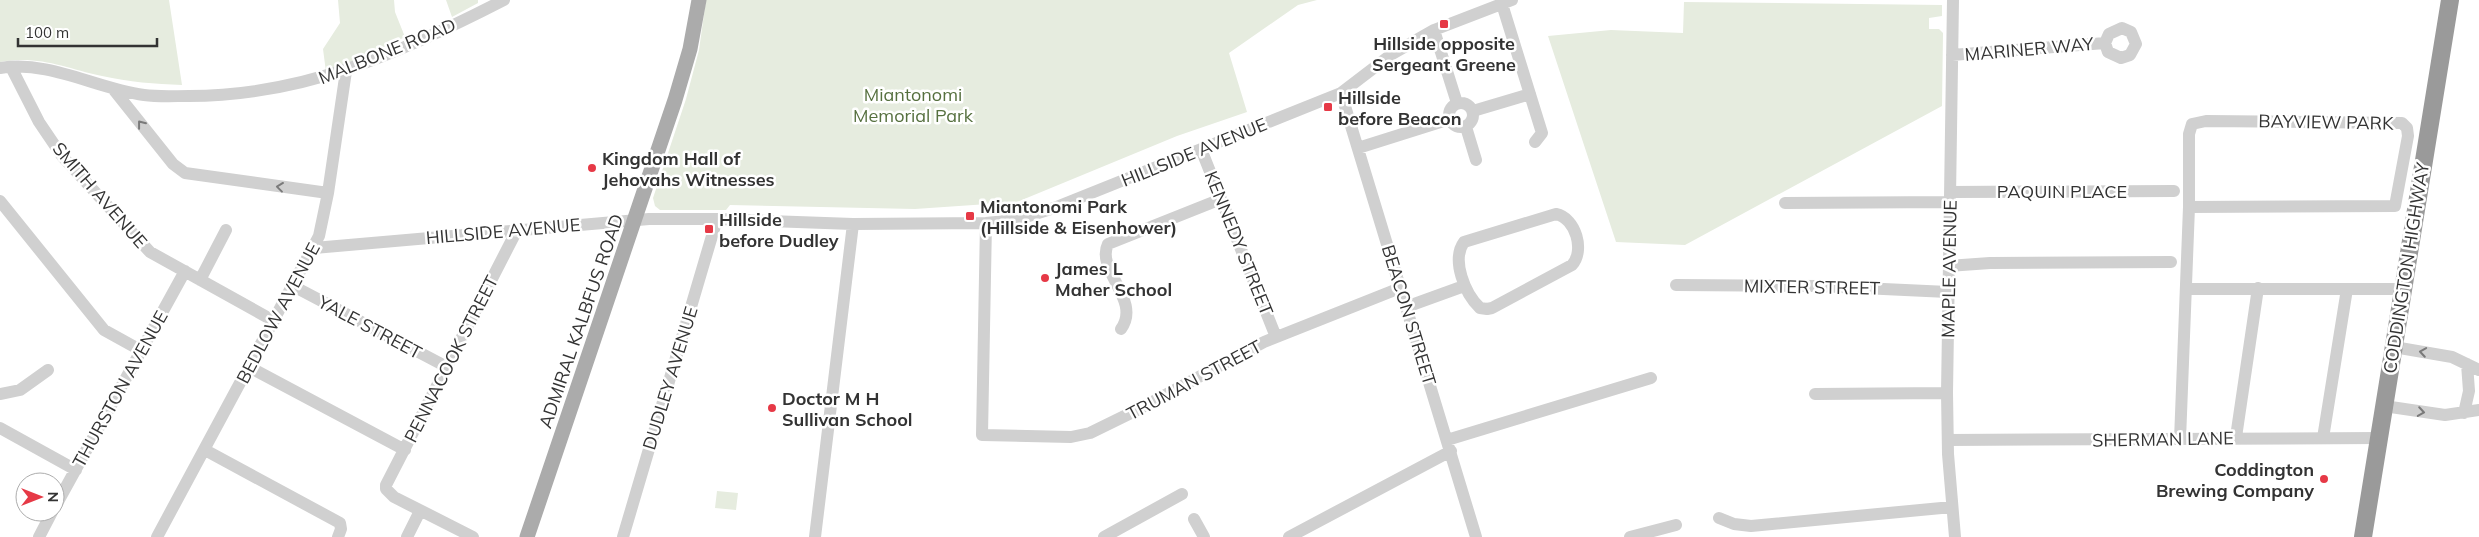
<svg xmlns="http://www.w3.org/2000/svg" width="2479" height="537" font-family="Mulish,sans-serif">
  <rect width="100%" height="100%" fill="#fff"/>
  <path fill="#e6ecdf" d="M0,0H169L182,85C155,84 129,82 102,76C64,68 40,55 0,62Z
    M338,0H394L395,12L405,37L350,63L326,72L323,49L340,23Z
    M446,0H478V3L452,17Z
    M706,0H1317L1298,5L1229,53L1247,112L1177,136L1017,202L915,209L730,205L726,210H660L655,206L653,198L686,99L699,50Z
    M1684,2L1942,5V16L1929,18V29H1939L1943,33L1942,106L1685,245L1616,242L1548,36L1611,30L1683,33Z
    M717,491L738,493L736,510L715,508Z"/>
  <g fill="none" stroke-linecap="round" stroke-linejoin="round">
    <path stroke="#d0d0d0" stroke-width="12" d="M1953,0L1947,393L1948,454L1955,537
      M1502,4L1542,133L1535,142
      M1434,30L1457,103
      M1952,55L2105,43L2109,34L2122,28L2131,32L2136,44L2130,55L2121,58L2108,52L2105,43
      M11,67L39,122L62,156L150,252L274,321
      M0,68C50,60 94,88 144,95C158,97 174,96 189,96C304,96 403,52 504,0
      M114,90L173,164L185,173L328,193
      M1341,93L1476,537
      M1449 115a12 12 0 1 1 24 0a12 12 0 1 1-24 0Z
      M1473,111L1530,94
      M2206,121L2402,123L2407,128L2408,136L2395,206L2189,207V134L2192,124Z
      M1466,127L1476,160
      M1358,148L1450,119
      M1201,149L1276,337
      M1950,192L2174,191
      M0,201L104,330L142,351
      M1785,203L1950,202
      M1556,214C1576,218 1585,251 1572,265L1492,308L1487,309L1480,308C1465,294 1451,260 1464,242Z
      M986,223L982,435L1071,437L1090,433L1139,409L1264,342L1400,288
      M314,248L649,219H717L853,224L986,223L1016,220L1054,208L1341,93L1392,54L1434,30L1512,0
      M1948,266L1990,263L2171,262
      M200,280L226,230
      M1676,285L1819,286L1948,292
      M293,286L447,367
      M2187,289H2403
      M1406,307L1464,286
      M1121,329C1142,300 1095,270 1108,244L1221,199
      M2394,347L2452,357L2479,370
      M249,367L405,450
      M1,394L20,390L48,370
      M1815,394L1947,393
      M2384,406L2445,415L2479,410
      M2464,413L2469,391L2467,364
      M0,428L76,470
      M2236,437L2258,288
      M2323,438L2347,289
      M1447,440L1651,378
      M1948,440L2379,438
      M2180,440L2189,207
      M205,450L340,523L341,529L338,537
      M55,507L185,271
      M1719,518L1734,524L1751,526L1952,507
      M1194,519L1204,537
      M39,537L52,512
      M157,537L319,236L328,193L346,71
      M407,537L420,511
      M473,537L394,497L386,489V485L517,230
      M623,537L717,219
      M815,537L853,224
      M1104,537L1182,494
      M1289,537L1451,451
      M1630,537L1676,525"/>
    <path stroke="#ababab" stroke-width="15" d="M527,537L675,100L690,49L699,0"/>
    <path stroke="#9a9a9a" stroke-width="18" d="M2363,537L2450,0"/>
  </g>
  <defs><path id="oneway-chevron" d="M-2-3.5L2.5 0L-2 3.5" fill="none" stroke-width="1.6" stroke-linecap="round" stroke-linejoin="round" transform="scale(1.25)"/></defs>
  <g stroke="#7a7a7a">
    <use href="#oneway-chevron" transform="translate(141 124) rotate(-128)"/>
    <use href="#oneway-chevron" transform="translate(280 187) rotate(-173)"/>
    <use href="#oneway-chevron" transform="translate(2423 352) rotate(-171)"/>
    <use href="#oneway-chevron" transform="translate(2421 412) rotate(9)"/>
  </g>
  <g fill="#e63946" stroke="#fff" stroke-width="2">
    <rect x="1439" y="19" width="10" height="10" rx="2.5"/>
    <rect x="1323" y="102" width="10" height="10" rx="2.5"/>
    <circle cx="592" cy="168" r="5"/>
    <rect x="965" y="211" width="10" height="10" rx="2.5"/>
    <rect x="704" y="224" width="10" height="10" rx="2.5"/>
    <circle cx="1045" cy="278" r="5"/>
    <circle cx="772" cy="408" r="5"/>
    <circle cx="2324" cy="479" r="5"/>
  </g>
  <g text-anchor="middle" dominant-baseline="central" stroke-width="5" stroke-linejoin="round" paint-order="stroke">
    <g font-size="18" font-weight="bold" fill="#333" stroke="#fff" text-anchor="start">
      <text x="1444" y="43" text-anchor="middle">Hillside opposite<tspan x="1444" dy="21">Sergeant Greene</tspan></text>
      <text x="1338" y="97">Hillside<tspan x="1338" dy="21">before Beacon</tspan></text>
      <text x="602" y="158">Kingdom Hall of<tspan x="602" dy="21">Jehovahs Witnesses</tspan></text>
      <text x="980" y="206">Miantonomi Park<tspan x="980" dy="21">(Hillside &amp; Eisenhower)</tspan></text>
      <text x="719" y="219">Hillside<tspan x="719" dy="21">before Dudley</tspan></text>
      <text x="1055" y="268">James L<tspan x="1055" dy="21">Maher School</tspan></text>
      <text x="782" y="398">Doctor M H<tspan x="782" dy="21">Sullivan School</tspan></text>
      <text x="2314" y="469" text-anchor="end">Coddington<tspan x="2314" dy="21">Brewing Company</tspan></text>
    </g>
    <g font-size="18" fill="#333" stroke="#fff">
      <text transform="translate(2029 49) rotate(-5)">MARINER WAY</text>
      <text transform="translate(387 51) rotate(-22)">MALBONE ROAD</text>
      <text transform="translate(2326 122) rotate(1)">BAYVIEW PARK</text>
      <text transform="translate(1194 152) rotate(-22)">HILLSIDE AVENUE</text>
      <text x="2062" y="191">PAQUIN PLACE</text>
      <text transform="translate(100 195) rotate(49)">SMITH AVENUE</text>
      <text transform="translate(503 231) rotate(-5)">HILLSIDE AVENUE</text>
      <text transform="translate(1239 243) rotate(68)">KENNEDY STREET</text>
      <text transform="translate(2406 268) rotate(-81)">CODDINGTON HIGHWAY</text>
      <text transform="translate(1949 269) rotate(-89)">MAPLE AVENUE</text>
      <text transform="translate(1812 287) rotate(1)">MIXTER STREET</text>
      <text transform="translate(278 313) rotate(-62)">BEDLOW AVENUE</text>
      <text transform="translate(1409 315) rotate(73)">BEACON STREET</text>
      <text transform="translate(581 321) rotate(-71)">ADMIRAL KALBFUS ROAD</text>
      <text transform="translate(370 327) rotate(28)">YALE STREET</text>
      <text transform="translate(451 359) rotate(-63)">PENNACOOK STREET</text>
      <text transform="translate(670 378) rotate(-73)">DUDLEY AVENUE</text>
      <text transform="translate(1194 380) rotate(-28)">TRUMAN STREET</text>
      <text transform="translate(120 389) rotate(-61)">THURSTON AVENUE</text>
      <text transform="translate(2163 439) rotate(-1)">SHERMAN LANE</text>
    </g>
    <g font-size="18" fill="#56703f" stroke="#fff">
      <text x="913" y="94">Miantonomi<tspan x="913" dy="21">Memorial Park</tspan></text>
    </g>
  </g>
  <g transform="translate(40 497) rotate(90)"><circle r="24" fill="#ffffff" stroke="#adadad"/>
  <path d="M0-4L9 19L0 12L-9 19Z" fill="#e63946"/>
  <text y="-8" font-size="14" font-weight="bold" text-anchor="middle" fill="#333333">N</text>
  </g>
  <path d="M18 38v8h139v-8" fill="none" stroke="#333333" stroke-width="2.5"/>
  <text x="25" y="38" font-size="15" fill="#333333" stroke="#ffffff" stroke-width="4" paint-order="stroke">100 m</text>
</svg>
